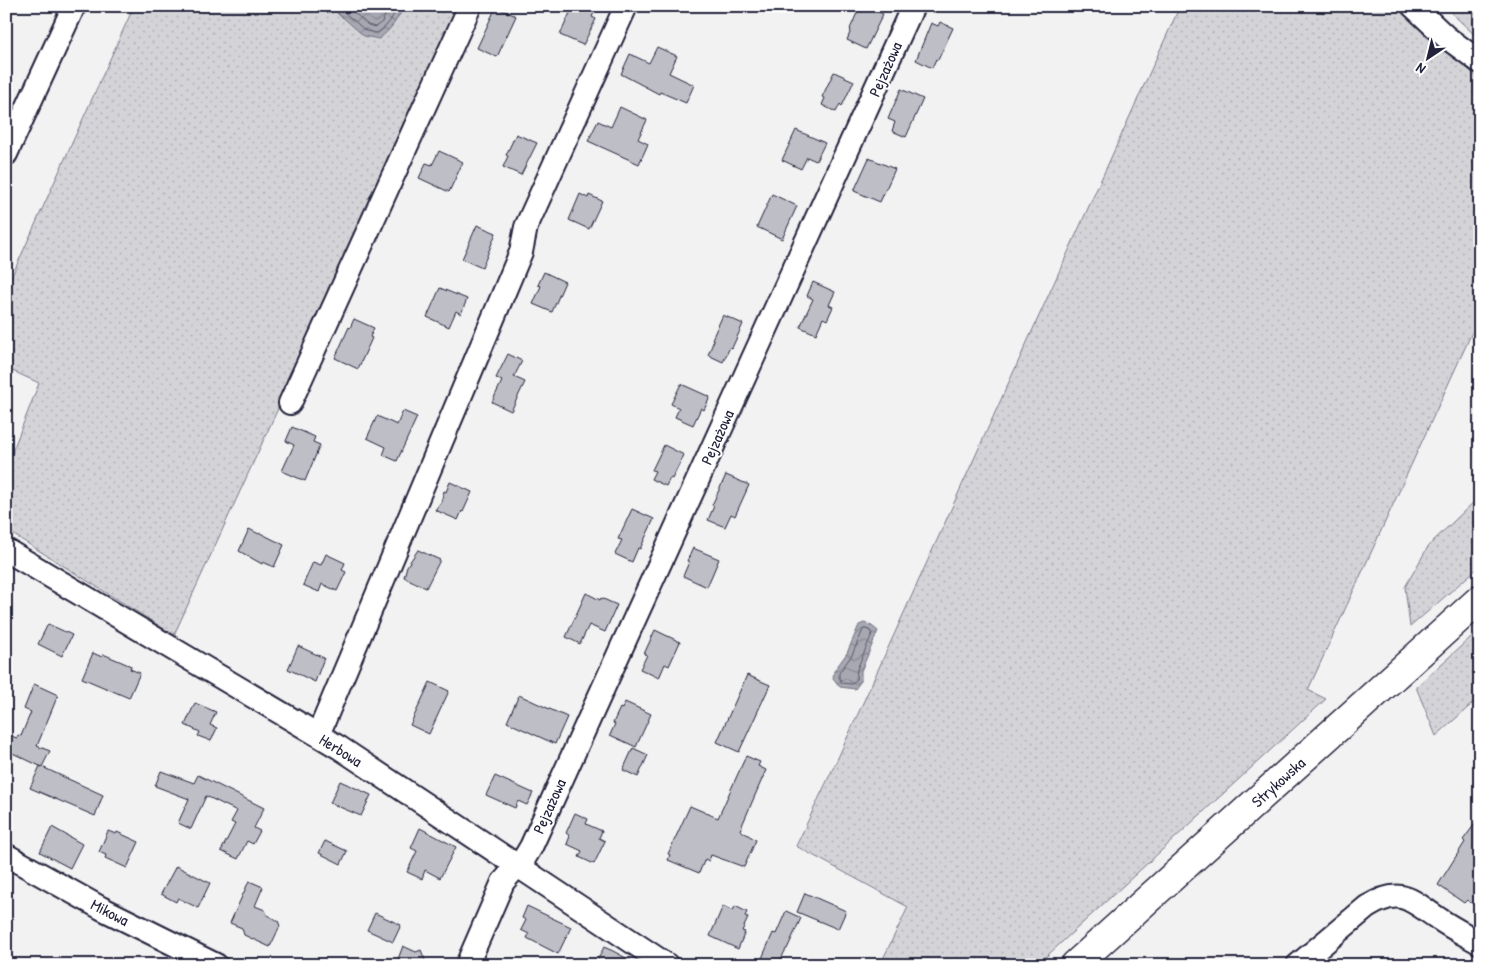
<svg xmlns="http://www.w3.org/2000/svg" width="1486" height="971" font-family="'Patrick Hand',sans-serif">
  <defs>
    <pattern id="grass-dots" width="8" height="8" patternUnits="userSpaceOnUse" patternTransform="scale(1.25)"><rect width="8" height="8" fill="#d3d3d8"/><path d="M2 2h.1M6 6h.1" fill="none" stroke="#b5b5ba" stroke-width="1.8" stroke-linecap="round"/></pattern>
    <pattern id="water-waves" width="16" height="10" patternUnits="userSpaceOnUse" patternTransform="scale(1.25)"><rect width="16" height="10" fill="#a8a8b2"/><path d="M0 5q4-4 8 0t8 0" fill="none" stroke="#888892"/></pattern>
  </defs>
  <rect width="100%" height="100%" fill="#f2f2f3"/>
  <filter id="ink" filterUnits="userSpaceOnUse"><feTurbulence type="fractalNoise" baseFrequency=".02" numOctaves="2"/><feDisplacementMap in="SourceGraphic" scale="10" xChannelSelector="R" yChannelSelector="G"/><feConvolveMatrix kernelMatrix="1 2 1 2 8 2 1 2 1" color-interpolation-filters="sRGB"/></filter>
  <g filter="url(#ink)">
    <path fill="url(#grass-dots)" stroke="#7a7a8a" d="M134,6H330L341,17L400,15L402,6H463L174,635L6,530V468L39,383L6,368V289Z
      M1180,6H1399L1480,80V315L1308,690L1326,699L1037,965H880L908,907L796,846L837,760Z
      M1444,6H1480V39H1479Z
      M1480,496V566L1410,627L1405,587L1429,545Z
      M1480,629V697L1436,736L1416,687Z"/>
    <path fill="url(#water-waves)" stroke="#727282" d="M330,6H402C398,21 390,30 379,39L364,36Z
      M864,623L872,626L878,631L861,671V681L855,689L840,687L833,678L834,671L847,653L859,625Z"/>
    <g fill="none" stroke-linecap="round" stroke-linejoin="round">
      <path stroke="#58586b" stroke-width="1" d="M337,6L366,31L377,33C387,27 394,18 396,6
        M347,6L368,25L375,27L382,22L390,6
        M865,629L869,630L872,634L857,669L856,680L852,684L842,683L839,677V673L852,655L863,630Z"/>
    </g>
    <path fill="#bebec6" stroke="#22223b" d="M573,6H597L592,17L596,19L583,45L560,35Z
      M860,6H867L883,14L866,49L847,40L851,30L850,29Z
      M496,7L516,16L497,57L477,48Z
      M940,22L953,28L938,60L936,59L932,68L916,60L931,23L938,26Z
      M657,47L677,56L669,73L694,85L686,103L660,92L659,94L621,74L630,54L649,63Z
      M834,72L854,81L842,106L840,104L836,112L822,105L825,98L822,97Z
      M901,89L923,99L906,137L892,131L895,122L888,119Z
      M620,107L647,120L638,139L648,144L639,164L588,141L598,121L611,127Z
      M796,130L825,143L816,161L807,157L801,169L782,160Z
      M516,134L537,143L521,175L503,167L508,156L506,155Z
      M439,151L463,162L449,192L419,178L426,163L432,165Z
      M869,158L895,169L880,202L854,191Z
      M580,194L588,198L589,195L602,201L589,229L569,220Z
      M772,194L797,206L782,239L757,227Z
      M477,225L496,233L482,268L462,259Z
      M544,272L565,282L552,312L533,304L541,286L538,285Z
      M813,282L835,292L829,305L833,307L827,320L823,318L816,334L800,327L813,299L807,296Z
      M440,288L467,299L461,314L456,311L449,327L427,317Z
      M723,315L743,324L732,348L730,347L723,362L708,355L714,340L712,339Z
      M354,319L374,328L370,337L372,338L358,369L335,358L349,327L350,328Z
      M508,354L522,361L514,377L525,382L511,411L492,402L502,381L496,378Z
      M681,384L710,397L704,410L701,408L693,425L675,417L679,408L671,404Z
      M403,411L417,417L397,461L383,455L386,447L367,438L377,416L397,425Z
      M292,427L315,437L313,442L320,445L305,481L282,471L294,445L286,441Z
      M664,445L684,455L672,479L670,478L666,486L651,479L655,471L652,470Z
      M726,475L749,485L735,516L731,514L725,527L708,520L714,506L712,505Z
      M450,482L472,492L463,512L462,511L458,520L435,510L441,502L444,491L446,492Z
      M632,509L654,519L640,549L638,548L632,562L615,554L622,540L618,539Z
      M249,529L259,534L260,533L284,545L274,567L263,562L262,564L239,551Z
      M693,548L719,559L707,587L683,576L689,562L687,561Z
      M418,550L440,560L426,588L404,577L407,566Z
      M326,554L345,563L342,570L346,572L337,591L322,584L319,592L303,585L313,562L321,565Z
      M586,593L600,600L601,598L617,605L605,632L589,625L580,644L566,637Z
      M48,624L72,635L62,656L38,644Z
      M655,630L680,642L669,666L665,664L659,678L640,669L647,655L644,654Z
      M298,646L324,658L315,682L288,669Z
      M93,653L102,657L103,654L131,666L130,669L140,673L129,698L82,678Z
      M747,675L770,685L739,752L717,742Z
      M430,682L449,691L429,734L410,725Z
      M34,684L58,695L37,746L50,751L42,767L6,750V734L17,738L18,735L21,736L31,712L24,709Z
      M519,695L567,717L555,744L507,722Z
      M625,702L651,714L636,747L610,735L615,724L613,723L620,708L622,709Z
      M195,703L216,712L210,725L217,728L211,741L198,736L200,732L185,725Z
      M633,748L648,755L638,777L623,770Z
      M746,756L760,762L758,766L766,770L740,830L756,840L744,867L711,855L709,861L705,859L699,873L668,860L670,855L668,854L690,806L718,818Z
      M40,766L103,795L95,816L30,788Z
      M161,771L194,783L198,775L264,808L254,828L260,831L253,844L247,841L238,859L221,851L235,824L231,822L237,811L206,796L191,829L178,823L189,799L155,786Z
      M495,776L533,793L527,805L518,801L515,808L486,795Z
      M340,781L371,795L361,816L330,803Z
      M575,813L588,819L586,824L602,831L599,838L605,841L594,864L579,857L582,851L567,844L570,836L566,833Z
      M1480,817V909L1467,900L1464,903L1438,885L1465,842L1463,840Z
      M52,827L82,844L70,868L40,852Z
      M420,828L456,847L440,878L425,870L422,879L407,872L417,851L411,848Z
      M108,831L116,834L117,832L139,842L127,868L105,858L106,855L99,852Z
      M325,841L347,851L341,864L319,853Z
      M176,866L210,883L198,908L178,898L176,902L161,894Z
      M249,881L263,887L255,906L265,910L267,915L278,921L280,926L270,947L244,935L242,928L230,923Z
      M805,893L846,911L838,929L797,912Z
      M527,906L571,927L558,954L527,938L529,934L521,930L526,920L522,918Z
      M723,906L733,911L735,906L747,912L745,916L748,918L742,931L745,932L738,949L710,936Z
      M786,911L801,918L787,949H786L778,965H759L773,933L776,934Z
      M375,913L401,925L393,942L367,930Z
      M403,946L416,952L421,950L427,965H400L402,961L398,959Z
      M604,947L613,951L639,965H595Z"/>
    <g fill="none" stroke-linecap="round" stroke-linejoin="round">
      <defs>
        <path id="minor" d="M1413,6L1446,37L1480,62
          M6,154L74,6
          M290,403L470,6
          M6,550L340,748L667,965
          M318,735L521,252L526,227L626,6
          M6,855L101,908L216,965
          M467,965L503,882L525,857L531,847L913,6
          M1298,965L1367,907C1402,886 1410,900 1439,919C1452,928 1466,935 1480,943"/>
        <path id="major" d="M1075,965L1480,599"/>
      </defs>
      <use href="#minor" stroke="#22223b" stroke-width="26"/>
      <use href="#major" stroke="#22223b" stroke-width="31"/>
      <use href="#minor" stroke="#fff" stroke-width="22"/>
      <use href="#major" stroke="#fff" stroke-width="28"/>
    </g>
  </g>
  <g text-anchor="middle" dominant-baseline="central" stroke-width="4" stroke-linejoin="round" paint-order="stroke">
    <g font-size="16" fill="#22223b" stroke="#fff">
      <text transform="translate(885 69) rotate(-66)">Pejzażowa</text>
      <text transform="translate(717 437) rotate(-66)">Pejzażowa</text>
      <text transform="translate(341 750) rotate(32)">Herbowa</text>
      <text transform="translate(1278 782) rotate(-42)">Strykowska</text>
      <text transform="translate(549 806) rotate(-66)">Pejzażowa</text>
      <text transform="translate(110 912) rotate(27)">Mikowa</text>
    </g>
  </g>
  <rect width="1486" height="971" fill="none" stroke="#fff" stroke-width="25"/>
  <rect x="12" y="12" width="1461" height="946" fill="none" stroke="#22223b" stroke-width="2" filter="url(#ink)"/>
  <g transform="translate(1428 58) rotate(215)" stroke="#ffffff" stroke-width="4" paint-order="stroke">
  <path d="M0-4L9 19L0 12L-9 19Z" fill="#22223b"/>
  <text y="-8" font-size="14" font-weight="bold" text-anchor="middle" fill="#22223b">N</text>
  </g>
</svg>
